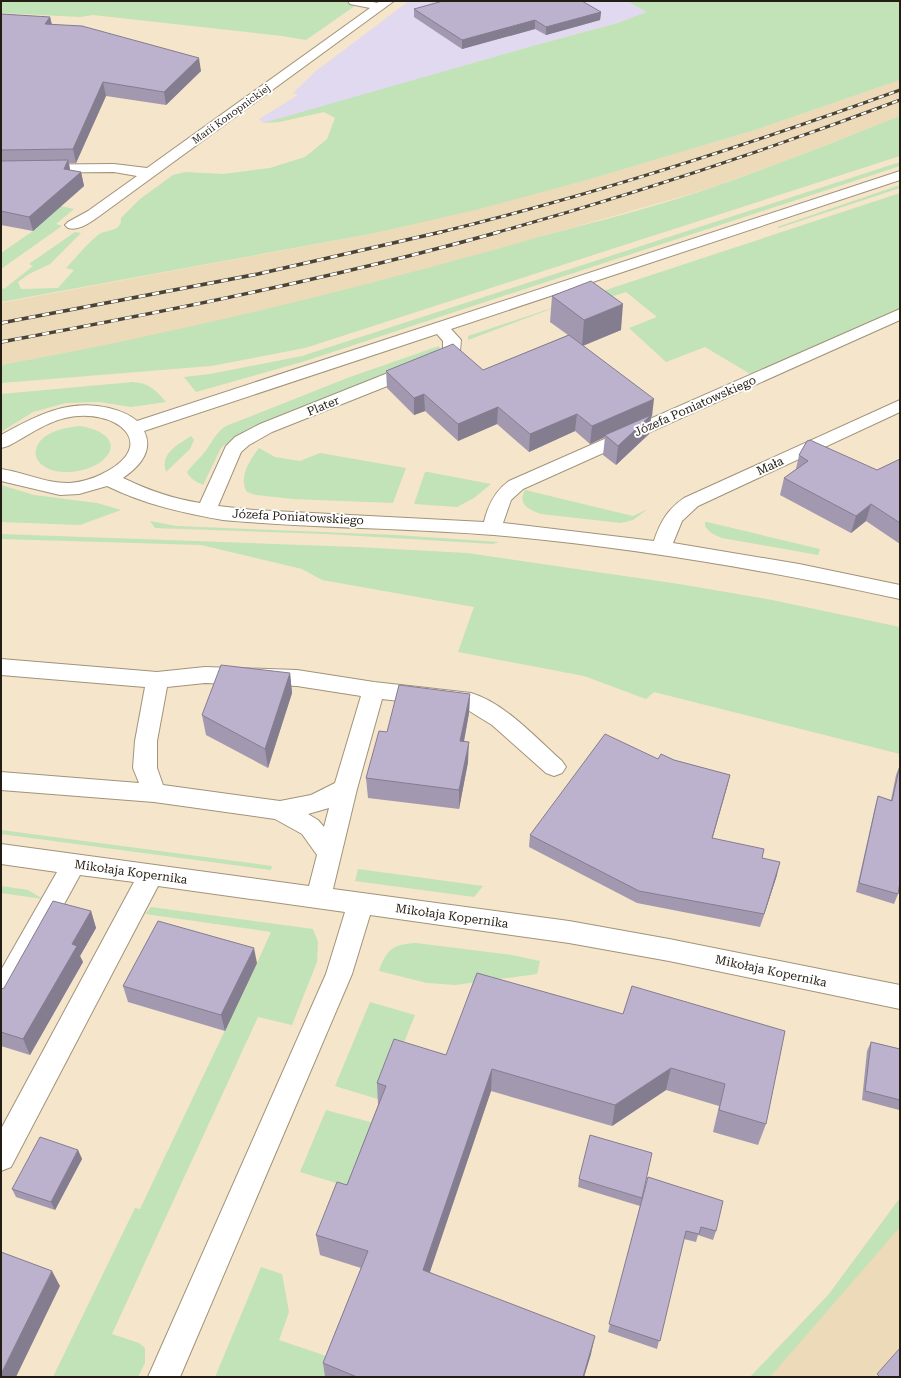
<svg xmlns="http://www.w3.org/2000/svg" width="901" height="1378" font-family="'Roboto Serif',serif">
  <rect width="100%" height="100%" fill="#f5e5ca"/>
  <path fill="#e0d9ef" d="M409,1H627L648,12L618,23L536,45L356,97L263,123L259,119L298,95L293,93L316,71Z"/>
  <path fill="#eddab8" d="M900,80V116L777,164L701,191L431,268L270,309L100,347L1,365V303L375,233L590,179L755,130Z
    M900,1198V1377H770L829,1294Z"/>
  <path fill="#c2e2b8" d="M1,1H362L306,40L282,36L93,15L80,17L1,13Z
    M627,1H900V80L755,130L590,179L479,209L375,233L1,302V288L4,289L33,266L29,264L75,232L81,233L50,264L29,274L18,282L21,289L58,288L74,270L66,268C73,261 93,237 101,233C109,230 122,231 121,218L140,199L173,175L185,172L223,174L270,168L305,157L327,139L335,118L324,112L279,122L263,123L536,45L618,23L647,12Z
    M900,116V156L305,348L211,366L1,383V365C181,332 359,289 535,238C591,223 648,209 702,191C769,168 834,142 900,116Z
    M900,162V166L302,362L196,392L184,377L210,374L302,356Z
    M900,185V188L779,228L777,227Z
    M900,193V309L752,375L705,347L666,362L629,328L657,317L626,292L607,298L600,292Z
    M61,206L74,209L56,224L62,226L1,269V253L33,231Z
    M567,303L468,340V336Z
    M439,346L440,349L438,354L263,424L236,436L221,448L203,485C197,482 190,479 187,472C192,465 199,459 204,453C212,443 215,433 226,426L350,377Z
    M133,382C149,383 156,390 166,402L131,407L99,402L66,403L33,412L1,432V394Z
    M79,426C98,428 125,441 102,461C87,473 53,478 39,462C36,458 35,454 36,450C40,432 64,428 79,426Z
    M191,436L194,440L190,449L166,472C160,454 177,445 191,436Z
    M259,448L275,457L300,461L320,453L406,468L393,503L293,499L256,495L247,492C238,477 250,460 259,448Z
    M425,472H428L491,484L474,498L457,507L414,504Z
    M1,485L34,495L97,503L121,510L80,525L1,522Z
    M525,490L633,516L648,509L633,520L621,523L541,514C529,510 517,504 525,490Z
    M150,521L176,526L396,535L499,542L493,544L326,534L155,528Z
    M705,522H707L820,549L818,555L722,538C714,535 709,532 705,526Z
    M1,534L357,547L467,553L679,584L772,600L900,627V754L654,692L646,699L584,676L458,652L474,607L322,580L302,569L201,545L1,539Z
    M1,830L272,866L271,870L1,834Z
    M358,869L483,886L474,897L355,881Z
    M1,886L28,890L43,899L1,893Z
    M151,907L313,929L318,942L317,962L292,1025L258,1017L112,1334L139,1343L145,1348V1363L138,1377H53L135,1208L140,1209L257,963L271,932L145,914Z
    M416,943L512,955L540,961L537,974L455,985L427,983L379,971C386,950 393,944 416,943Z
    M370,1002L415,1015L381,1100L335,1086Z
    M326,1110L381,1125L356,1189L300,1172Z
    M900,1198V1227L770,1377H750L829,1294Z
    M261,1267L282,1274L289,1312L279,1340L335,1359L327,1377H215Z"/>
  <g fill="none" stroke-linecap="round" stroke-linejoin="round">
    <defs>
      <path id="minor" d="M348,1H369L377,3L380,1H394L98,217C89,223 79,231 68,228L65,225L68,222L88,211L137,176L114,172L1,173V165L114,164L147,168L370,8L350,4Z
        M900,171V180L451,329L461,340L460,351L450,361L272,432L249,445L241,452L218,506L254,510L484,522C488,505 495,491 509,481L900,309V320L523,489L511,500L503,523L654,541C660,522 668,509 684,498L900,400V412L698,506L682,521L673,543L799,564L900,585V599C766,570 630,547 494,535C404,528 313,528 223,520C182,513 144,504 107,486L79,494L60,495L1,481V469C24,472 46,484 70,483C81,482 92,479 102,474C163,444 114,406 65,418C44,423 26,437 8,446L1,448V435C35,416 69,398 109,408C120,411 129,414 137,421ZM437,334L443,341V349L438,353L260,424L235,437L226,446L200,503C173,499 148,490 123,478C139,467 154,451 144,431Z
        M1,659L157,672L205,667L297,670L374,682L471,693C505,703 536,738 562,761L566,767L562,773L554,776L546,773L492,725L466,709L382,699L357,789L333,889L569,921L669,939L900,985V1009L669,961L569,943L370,915L352,974L180,1377H148L326,974L345,912L158,886L11,1167L1,1171V1129L134,882L80,875L10,1003L1,1007V970L57,872L1,864V844L309,886L317,855L302,834L275,819L154,802L1,790V772L139,783L133,768L135,741L145,687L1,675ZM205,683L297,686L361,696L335,783L311,795L280,801L163,785L157,768V741L167,687ZM329,808L324,827L318,820L308,814Z"/>
    </defs>
    <use href="#minor" stroke="#a1937a" stroke-width="2"/>
    <use href="#minor" fill="#fff" fill-rule="evenodd"/>
    <defs>
      <path id="rail-far1" d="M437,233C594,195 748,145 900,90
        M495,233C632,195 767,150 900,100"/>
      <path id="rail" d="M1,323L258,274L441,232
        M1,342C168,311 335,278 499,232"/>
    </defs>
    <use href="#rail-far1" stroke="#4b4335" stroke-width="3"/>
    <use href="#rail" stroke="#4b4335" stroke-width="3.5"/>
    <use href="#rail-far1" stroke="#fff" stroke-width="2" stroke-dasharray="5.5" stroke-linecap="butt"/>
    <use href="#rail" stroke="#fff" stroke-width="2.5" stroke-dasharray="7" stroke-linecap="butt"/>
  </g>
  <path fill="#a299b0" d="M414,9L601,12L600,20L546,35L535,29L462,49L414,17Z
    M1,14L50,17L52,25L201,71L166,105L106,96L76,163H69L70,170L81,172L84,186L33,231L1,225Z
    M552,296L621,330L583,346L652,416L651,417L649,434L616,465L603,455L605,437L590,444L575,431L529,452L497,424L458,441L425,411L414,415L387,388L386,371L483,370L568,335L550,322Z
    M799,455L877,470L900,459V544L866,521L851,533L780,495L784,478L796,469Z
    M290,673L292,693L268,768L206,735L202,715Z
    M470,694L469,713L464,742L468,762L459,809L368,798L366,778L387,732Z
    M658,759L674,760L730,775L727,787L712,838L762,858L777,875L760,927L637,903L529,847L530,835Z
    M900,765L898,894L894,904L856,892L875,807L878,796L891,800L896,775Z
    M91,911L96,928L80,956L83,962L30,1055L1,1046V989L4,988Z
    M257,963L225,1031L128,1002L123,986Z
    M632,986L766,1124L758,1145L713,1132L719,1106L666,1090L612,1126L491,1091L430,1272L591,1354L584,1377H325L323,1363L361,1268L320,1255L316,1235L347,1185L378,1105L377,1083L446,1055L623,1014Z
    M871,1042L900,1049V1107L899,1110L862,1100L867,1051Z
    M78,1150L82,1159L55,1210L16,1197L12,1189Z
    M579,1179L642,1198L716,1231L713,1240L698,1235L696,1242L684,1239L657,1349L608,1332L640,1206L578,1187Z"/>
  <path fill="#847d90" d="M601,12L600,20L546,35V27Z
    M50,17L53,30L45,24Z
    M535,20V29L462,49V40Z
    M199,58L201,71L166,105L164,92Z
    M103,82L106,96L76,163L73,149Z
    M68,160L71,174L64,169Z
    M81,172L84,186L33,231L29,217Z
    M623,304L621,330L582,346L584,320Z
    M424,394L425,411L414,415V398Z
    M654,399L652,416L651,417L649,434L616,465L618,446L605,435V437L590,444L592,426Z
    M498,407L497,424L458,441V424Z
    M577,414L575,431L529,452L530,434Z
    M871,504L866,521L851,533L856,516Z
    M290,673L292,693L268,768L265,749Z
    M470,694L469,713L460,761V741Z
    M469,742L468,762L459,809V790Z
    M730,775L727,787L709,851L712,838Z
    M780,862L777,875L760,927Z
    M91,911L96,928L80,956L83,962L30,1055L23,1039L72,944Z
    M254,948L257,963L225,1031L221,1015Z
    M671,1068L666,1090L612,1126L615,1105Z
    M492,1069L491,1091L424,1289L423,1270Z
    M78,1150L82,1159L55,1210L51,1202Z
    M52,1271L60,1286L16,1377H1V1374Z
    M595,1336L591,1354L584,1377H583Z"/>
  <path fill="#bcb2cd" stroke="#847d90" d="M443,1H582L601,12L546,27L535,20L462,40L414,9Z
    M1,14L50,17L45,24L82,26L199,58L164,92L103,82L73,149L1,150Z
    M68,160L64,169L81,172L29,217L1,211V161Z
    M591,281L623,304L584,320L552,296Z
    M569,335L654,399L592,426L577,414L530,434L498,407L458,424L424,394L414,398L386,371L453,344L483,370Z
    M651,415L618,446L605,435Z
    M810,440L877,470L900,459V523L871,504L856,516L784,478L808,461L799,455L807,441Z
    M221,665L290,673L265,749L202,715Z
    M399,685L470,694L460,741L469,742L459,790L366,778L379,731L387,732Z
    M605,734L658,759L661,754L674,760L730,775L712,838L764,849L762,858L780,862L764,914L639,891L530,835Z
    M900,765V882L898,894L859,883L878,796L892,801Z
    M53,901L91,911L72,944L77,946L23,1039L1,1032V989L4,988Z
    M158,921L254,948L221,1015L123,986Z
    M477,973L623,1014L632,986L785,1031L766,1124L719,1110L725,1084L671,1068L615,1105L492,1069L423,1270L595,1336L583,1377H357L323,1363L368,1251L316,1235L337,1182L347,1185L386,1086L377,1083L394,1039L446,1055Z
    M871,1042L900,1049V1100L865,1091Z
    M590,1135L652,1153L642,1198L579,1179Z
    M40,1137L78,1150L51,1202L12,1189Z
    M648,1177L723,1201L716,1231L701,1227L699,1234L686,1231L660,1341L609,1324Z
    M1,1252L52,1271L1,1374Z
    M900,1348V1377H880L877,1374Z"/>
  <g text-anchor="middle" dominant-baseline="central" stroke-width="4" stroke-linejoin="round" paint-order="stroke">
    <g font-size="10" fill="#231d13" stroke="#fff">
      <text transform="translate(231 114) rotate(-36)">Marii Konopnickiej</text>
    </g>
    <g font-size="12" fill="#231d13" stroke="#fff">
      <text transform="translate(323 406) rotate(-22)">Plater</text>
      <text transform="translate(695 406) rotate(-24)">Józefa Poniatowskiego</text>
      <text transform="translate(770 466) rotate(-25)">Mała</text>
      <text transform="translate(298 517) rotate(3)">Józefa Poniatowskiego</text>
      <text transform="translate(131 872) rotate(8)">Mikołaja Kopernika</text>
      <text transform="translate(452 916) rotate(8)">Mikołaja Kopernika</text>
      <text transform="translate(771 971) rotate(12)">Mikołaja Kopernika</text>
    </g>
  </g>
  <rect width="901" height="1378" fill="none" stroke="#231d13" stroke-width="4"/>
</svg>
